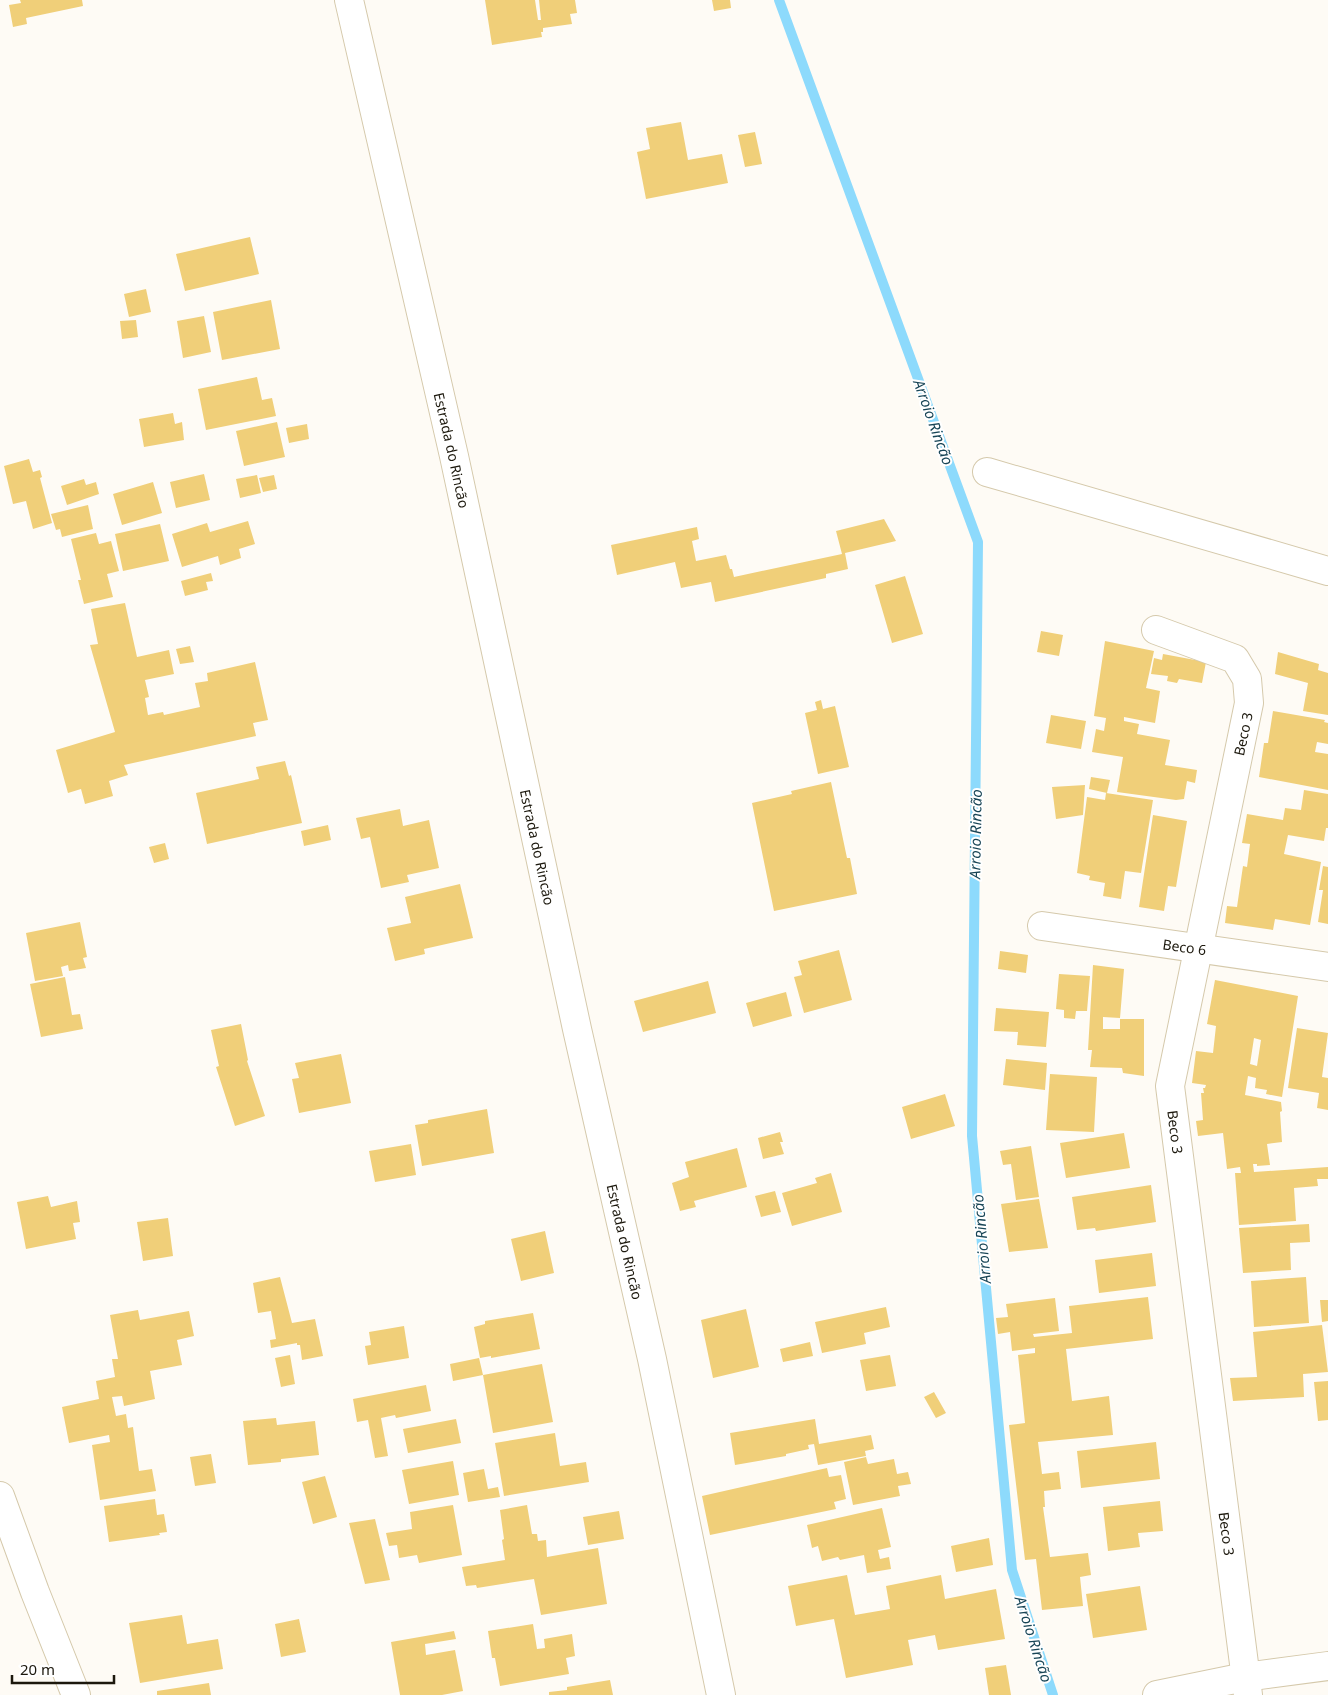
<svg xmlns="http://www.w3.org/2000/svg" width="1328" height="1695" font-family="'Noto Sans',sans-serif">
  <rect width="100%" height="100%" fill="#fefbf5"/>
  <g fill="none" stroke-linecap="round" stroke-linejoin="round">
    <path stroke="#8ddafc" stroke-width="10" d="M779,0L978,542L972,1136L1012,1570L1053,1695"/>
  </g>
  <path fill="#f0cf79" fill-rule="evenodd" d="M20,0H82L83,6L26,18L27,24L13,27L9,5L21,3Z
    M485,0H535L538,20H541L539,0H575L577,13L570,14L572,24L543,28V32H541L542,37L492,45Z
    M712,0H730L731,8L714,11Z
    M681,122L688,160L722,154L728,183L646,199L637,152L650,149L646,128Z
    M755,132L762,164L745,167L738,135Z
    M250,237L259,274L185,291L176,254Z
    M146,289L151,312L129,317L124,294Z
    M271,300L280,349L222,360L213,312Z
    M204,316L211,352L183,358L177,321Z
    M136,320L138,337L122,339L120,321Z
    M257,377L262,400L272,398L276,416L206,430L198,389Z
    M173,413L175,424L182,422L184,440L144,447L139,419Z
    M277,422L285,457L244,466L236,431Z
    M307,424L309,439L289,443L286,428Z
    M29,459L33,472L40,470L42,477L40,478L52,523L33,529L26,501L13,504L4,466Z
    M204,474L210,500L176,508L170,482Z
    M257,475L261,493L240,498L236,479Z
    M274,475L277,489L263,492L259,478Z
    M84,479L86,485L96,482L99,494L67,505L61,486Z
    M153,482L162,513L122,525L113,494Z
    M88,505L93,529L62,537L60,529L56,530L51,514Z
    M884,519L896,541L845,553L848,569L826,574V578L715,602L711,582L681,588L675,562L617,575L611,545L697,527L699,539L692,541L696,561L726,555L730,569H732L734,577L842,554L836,531Z
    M248,521L255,544L239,549L241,558L220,565L218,556L182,567L172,534L207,523L210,532Z
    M160,524L169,561L123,571L115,534Z
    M96,533L99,544L111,541L119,571L107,574L113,597L84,604L78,580H81L71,539Z
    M211,573L213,581L206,582L208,590L185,596L181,581Z
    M905,576L923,634L892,643L875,585Z
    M125,603L137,657L169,650L174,674L145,680L149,697L145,698L148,715L163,712L164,715L200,707L195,683L208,681L207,673L255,662L268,720L253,723L256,736L124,765L128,775L109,781L113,796L85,804L81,789L68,793L56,750L115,732L90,645L98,644L91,609Z
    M1041,631L1063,635L1059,656L1037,652Z
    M1105,641L1154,651L1146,688L1160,691L1155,723L1124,717V721L1139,724L1137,734L1170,740L1165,765L1197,770L1195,783L1187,781L1184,799L1176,800L1117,792L1123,757L1092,752L1096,729L1104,731L1106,718L1094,716Z
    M190,646L194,662L180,664L176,649Z
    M1278,652L1319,664L1318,670L1328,673V715L1303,711L1308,683L1275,674Z
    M1163,654L1206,662L1202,683L1179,679L1177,683L1167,681L1168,676L1151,674L1154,658L1162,660Z
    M821,700L823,709L835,706L849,767L818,774L805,713L817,710L815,702Z
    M1273,711L1325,720L1324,722L1328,723V744L1317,742L1315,752L1328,754V790L1259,777L1264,743H1268Z
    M1051,715L1086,721L1081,749L1046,743Z
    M285,761L289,776L291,775L302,823L207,844L196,793L259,779L256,767Z
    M1091,777L1110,780L1107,793L1089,789Z
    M831,782L847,858H850L857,894L774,911L752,803L792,794L791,791Z
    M1085,785L1083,815L1056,819L1052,787Z
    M1304,790L1328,794V828H1326L1324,841L1288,835L1284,854L1321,862L1310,925L1275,919L1273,930L1225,923L1227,906L1237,907L1243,866L1247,867L1250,844L1242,843L1247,814L1283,820L1285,808L1301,810Z
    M1106,793L1153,800L1141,873L1125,871L1121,899L1103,896L1105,883L1089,880L1090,876L1077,873L1087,797L1105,800Z
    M400,809L403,826L429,820L439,868L407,875L409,882L381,888L370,837L361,839L356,818Z
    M1153,815L1187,821L1176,887L1168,886L1164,911L1139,907Z
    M328,825L331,840L304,846L301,831Z
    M165,843L169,859L154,863L149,847Z
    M1323,866L1328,867V924L1318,922L1323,890H1319Z
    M460,884L473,938L424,949L425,954L395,961L387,928L411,923L405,897Z
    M80,922L87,957L83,958L86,968L69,971L68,965L61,967L63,976L35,981L26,933Z
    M839,950L852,1000L804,1013L794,977L802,975L798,961Z
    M1000,951L1028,955L1026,973L998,969Z
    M1093,965L1124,969L1120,1018L1103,1017V1029H1120V1019H1144V1076L1123,1073L1122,1068L1090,1067L1092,1050H1088Z
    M1059,974L1090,976L1087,1011H1076L1075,1019L1064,1018V1010L1056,1009Z
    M65,977L72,1015L80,1014L83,1029L41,1037L30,984Z
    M1215,980L1298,996L1282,1097L1266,1094L1267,1090L1255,1088L1256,1078L1248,1076L1245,1095L1281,1102L1282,1111L1280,1112L1282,1142L1267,1144L1270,1165L1257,1166V1164H1253L1254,1172L1328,1167V1179H1317L1318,1186L1294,1188L1296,1221L1239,1225L1235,1173H1241L1240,1167L1227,1169L1223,1133L1198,1136L1196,1121L1203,1120L1201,1093H1204L1203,1088H1205L1206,1085L1192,1083L1196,1051L1213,1053L1216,1026L1207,1024ZM1254,1038L1261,1040L1257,1066L1250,1064Z
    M708,981L716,1013L643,1032L634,1001Z
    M786,992L792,1016L753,1027L746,1003Z
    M996,1008L1049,1012L1046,1047L1017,1045L1018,1032L994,1031Z
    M241,1024L248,1060L247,1061L265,1116L235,1126L216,1067L219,1066L211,1030Z
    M1297,1028L1328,1033L1322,1077L1328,1078V1110L1317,1108L1319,1093L1288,1088Z
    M341,1054L351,1103L299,1113L292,1079L299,1078L295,1063Z
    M1006,1059L1047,1063L1045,1090L1003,1085Z
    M1050,1074L1097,1077L1094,1132L1046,1130Z
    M945,1094L955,1126L911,1139L902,1107Z
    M487,1109L494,1153L422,1166L415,1125L428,1123V1120Z
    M780,1132L783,1142H780L784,1154L763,1159L758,1138Z
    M1124,1133L1130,1168L1066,1178L1060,1143Z
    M411,1144L416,1175L375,1182L369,1151Z
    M1031,1146L1039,1197L1016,1200L1011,1164L1003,1165L1000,1151Z
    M737,1148L747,1187L694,1201L696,1207L680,1211L672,1183L689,1177L685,1162Z
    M831,1173L842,1212L792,1226L782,1193L817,1183L815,1178Z
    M1151,1185L1156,1222L1096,1231L1095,1228L1077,1230L1072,1197Z
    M775,1191L781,1212L761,1217L755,1196Z
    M48,1196L51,1207L77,1201L80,1222L73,1223L76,1239L26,1249L17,1202Z
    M1039,1199L1048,1248L1009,1252L1001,1204Z
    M168,1218L173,1256L143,1261L137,1222Z
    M1309,1224L1310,1242L1290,1243L1291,1270L1243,1273L1239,1228Z
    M545,1231L554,1273L521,1281L511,1239Z
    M1152,1253L1156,1286L1099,1293L1095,1260Z
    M280,1277L292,1323L315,1319L323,1356L302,1360L300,1345H297V1343L271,1348L270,1340L276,1339L271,1311L258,1313L253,1283Z
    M1306,1277L1309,1323L1254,1327L1251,1281Z
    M1148,1297L1153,1339L1066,1349L1072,1401L1109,1396L1113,1435L1038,1442L1042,1474L1059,1472L1061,1489L1044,1491L1045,1507H1043L1050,1557L1088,1553L1091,1575L1080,1577L1083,1606L1042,1610L1036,1559L1025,1560L1009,1425L1025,1423L1018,1355L1035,1353V1348L1012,1351L1010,1332L998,1334L996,1318L1008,1317L1006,1304L1055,1298L1059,1331L1033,1334L1034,1337L1072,1333L1069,1306Z
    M1320,1300H1328V1321L1322,1322Z
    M886,1307L890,1327L864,1333L866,1344L822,1353L815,1322Z
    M746,1309L759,1367L713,1378L701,1320Z
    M138,1310L140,1320L189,1311L194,1336L177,1340L182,1365L150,1371L155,1399L124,1406L122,1396L112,1397L116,1416L126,1414L128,1428L133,1427L139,1471L152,1469L156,1491L100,1500L92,1445L110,1442L109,1435L69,1443L62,1407L99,1399L96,1381L115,1377L112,1359H118L110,1315Z
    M533,1313L540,1349L491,1358V1356L480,1358L474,1327L485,1324V1321Z
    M1322,1325L1328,1372L1303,1374L1304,1397L1233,1401L1230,1378L1257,1377L1253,1332Z
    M404,1326L409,1358L368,1365L365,1346L371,1345L369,1332Z
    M810,1342L813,1356L783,1362L780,1349Z
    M290,1355L295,1384L281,1387L275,1358Z
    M890,1355L896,1386L866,1391L860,1360Z
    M479,1358L483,1375L542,1364L553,1422L493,1433L483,1375L453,1381L450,1364Z
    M1328,1381V1420L1318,1421L1314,1382Z
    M426,1385L431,1411L396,1418L395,1415L381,1418L388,1456L375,1458L368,1420L357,1422L353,1399Z
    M934,1392L946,1413L936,1418L924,1397Z
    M276,1418L277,1425L315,1421L319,1455L281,1459V1462L248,1465L243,1421Z
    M456,1419L461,1443L408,1453L403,1429Z
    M815,1419L819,1444L871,1435L874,1449L865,1451L866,1456L818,1465L814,1444L808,1445L809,1449L786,1454V1456L735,1465L730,1433Z
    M555,1433L560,1466L586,1462L589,1482L504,1496L495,1443Z
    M1156,1442L1160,1479L1081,1488L1077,1451Z
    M211,1454L216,1483L195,1486L190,1457Z
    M866,1457L868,1464L894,1459L897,1474L908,1472L911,1484L898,1486L900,1496L853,1505L844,1462Z
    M453,1461L459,1495L409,1504L402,1470Z
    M827,1468L829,1477L841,1475L846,1499L834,1502L836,1509L710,1535L702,1496Z
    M484,1469L488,1489L498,1487L500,1497L468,1502L463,1473Z
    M325,1476L337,1517L313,1524L302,1482Z
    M155,1499L157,1515L164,1514L167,1532L159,1533L160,1535L109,1542L104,1506Z
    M1160,1501L1163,1531L1138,1533L1140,1547L1108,1551L1103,1507Z
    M453,1505L462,1555L419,1563L417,1555L399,1558L397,1545L389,1546L386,1533L412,1529L410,1512Z
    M527,1505L532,1534H537L538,1541L546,1540L547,1557L598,1548L607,1604L541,1615L534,1579L477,1588L476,1585L466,1586L462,1567L505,1560L502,1540L504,1539L500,1510Z
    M882,1508L891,1547L878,1550L880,1559L889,1557L891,1569L867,1573L864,1555L840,1560L838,1557L822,1561L818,1546L812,1548L807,1525Z
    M619,1511L624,1539L588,1545L583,1517Z
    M375,1519L390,1580L365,1584L349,1523Z
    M989,1538L993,1565L956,1572L951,1546Z
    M847,1575L855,1615L890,1609L886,1586L941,1575L945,1599L996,1589L1005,1639L938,1650L935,1635L908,1640L913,1665L846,1678L834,1619L796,1626L788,1586Z
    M1140,1586L1147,1630L1093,1638L1086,1594Z
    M182,1615L187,1644L218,1639L223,1669L140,1683L129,1623Z
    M299,1619L306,1652L281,1657L275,1624Z
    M533,1624L537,1649L545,1648L544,1639L572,1634L575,1656L566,1658L569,1674L500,1686L495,1658H492L488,1631Z
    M454,1631L456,1639L425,1644L426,1655L455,1650L463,1691L442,1695H400L391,1642Z
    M1006,1665L1011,1695H989L985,1668Z
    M610,1680L613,1695H549V1692L567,1690V1687Z
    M209,1683L211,1695H157V1691Z"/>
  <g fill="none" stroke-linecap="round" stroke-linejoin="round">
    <defs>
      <g id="minor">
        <path d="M987,472L1328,571"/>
        <path id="s1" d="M1156,630L1235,659L1247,679L1249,703L1170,1086L1248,1695"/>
        <path id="s2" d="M1042,926L1328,967"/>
        <path d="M0,1496L35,1592L76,1695"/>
        <path d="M1157,1695L1245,1677L1328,1666"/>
      </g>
      <g id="tertiary">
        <path id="s3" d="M349,0L454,456L577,1029L652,1359L721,1695"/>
      </g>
    </defs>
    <use href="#minor" stroke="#d5c9ab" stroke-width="30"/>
    <use href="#tertiary" stroke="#d5c9ab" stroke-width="30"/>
    <use href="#minor" stroke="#fff" stroke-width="28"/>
    <use href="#tertiary" stroke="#fff" stroke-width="28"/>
  </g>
  <g text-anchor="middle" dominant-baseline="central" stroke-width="4" stroke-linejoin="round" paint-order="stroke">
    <g font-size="14" fill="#1c180d" stroke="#fff">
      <text stroke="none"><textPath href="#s3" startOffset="462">Estrada do Rincão</textPath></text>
      <text transform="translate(1243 734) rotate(-78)">Beco 3</text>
      <text stroke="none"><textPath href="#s3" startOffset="868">Estrada do Rincão</textPath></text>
      <text stroke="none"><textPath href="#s2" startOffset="144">Beco 6</textPath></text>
      <text stroke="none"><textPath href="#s1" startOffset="569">Beco 3</textPath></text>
      <text stroke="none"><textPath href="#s3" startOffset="1272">Estrada do Rincão</textPath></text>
      <text stroke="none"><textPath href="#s1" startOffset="974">Beco 3</textPath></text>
    </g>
    <g font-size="15" font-style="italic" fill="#184556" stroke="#fff">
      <text transform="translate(934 422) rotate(70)">Arroio Rincão</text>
      <text transform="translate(975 834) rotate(-89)">Arroio Rincão</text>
      <text transform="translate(981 1239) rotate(-95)">Arroio Rincão</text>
      <text transform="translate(1034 1639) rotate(72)">Arroio Rincão</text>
    </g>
  </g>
  <path d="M12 1675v8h102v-8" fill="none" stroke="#1c180d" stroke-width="2.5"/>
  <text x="20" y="1675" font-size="15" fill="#1c180d" stroke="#ffffff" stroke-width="4" paint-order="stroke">20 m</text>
</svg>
